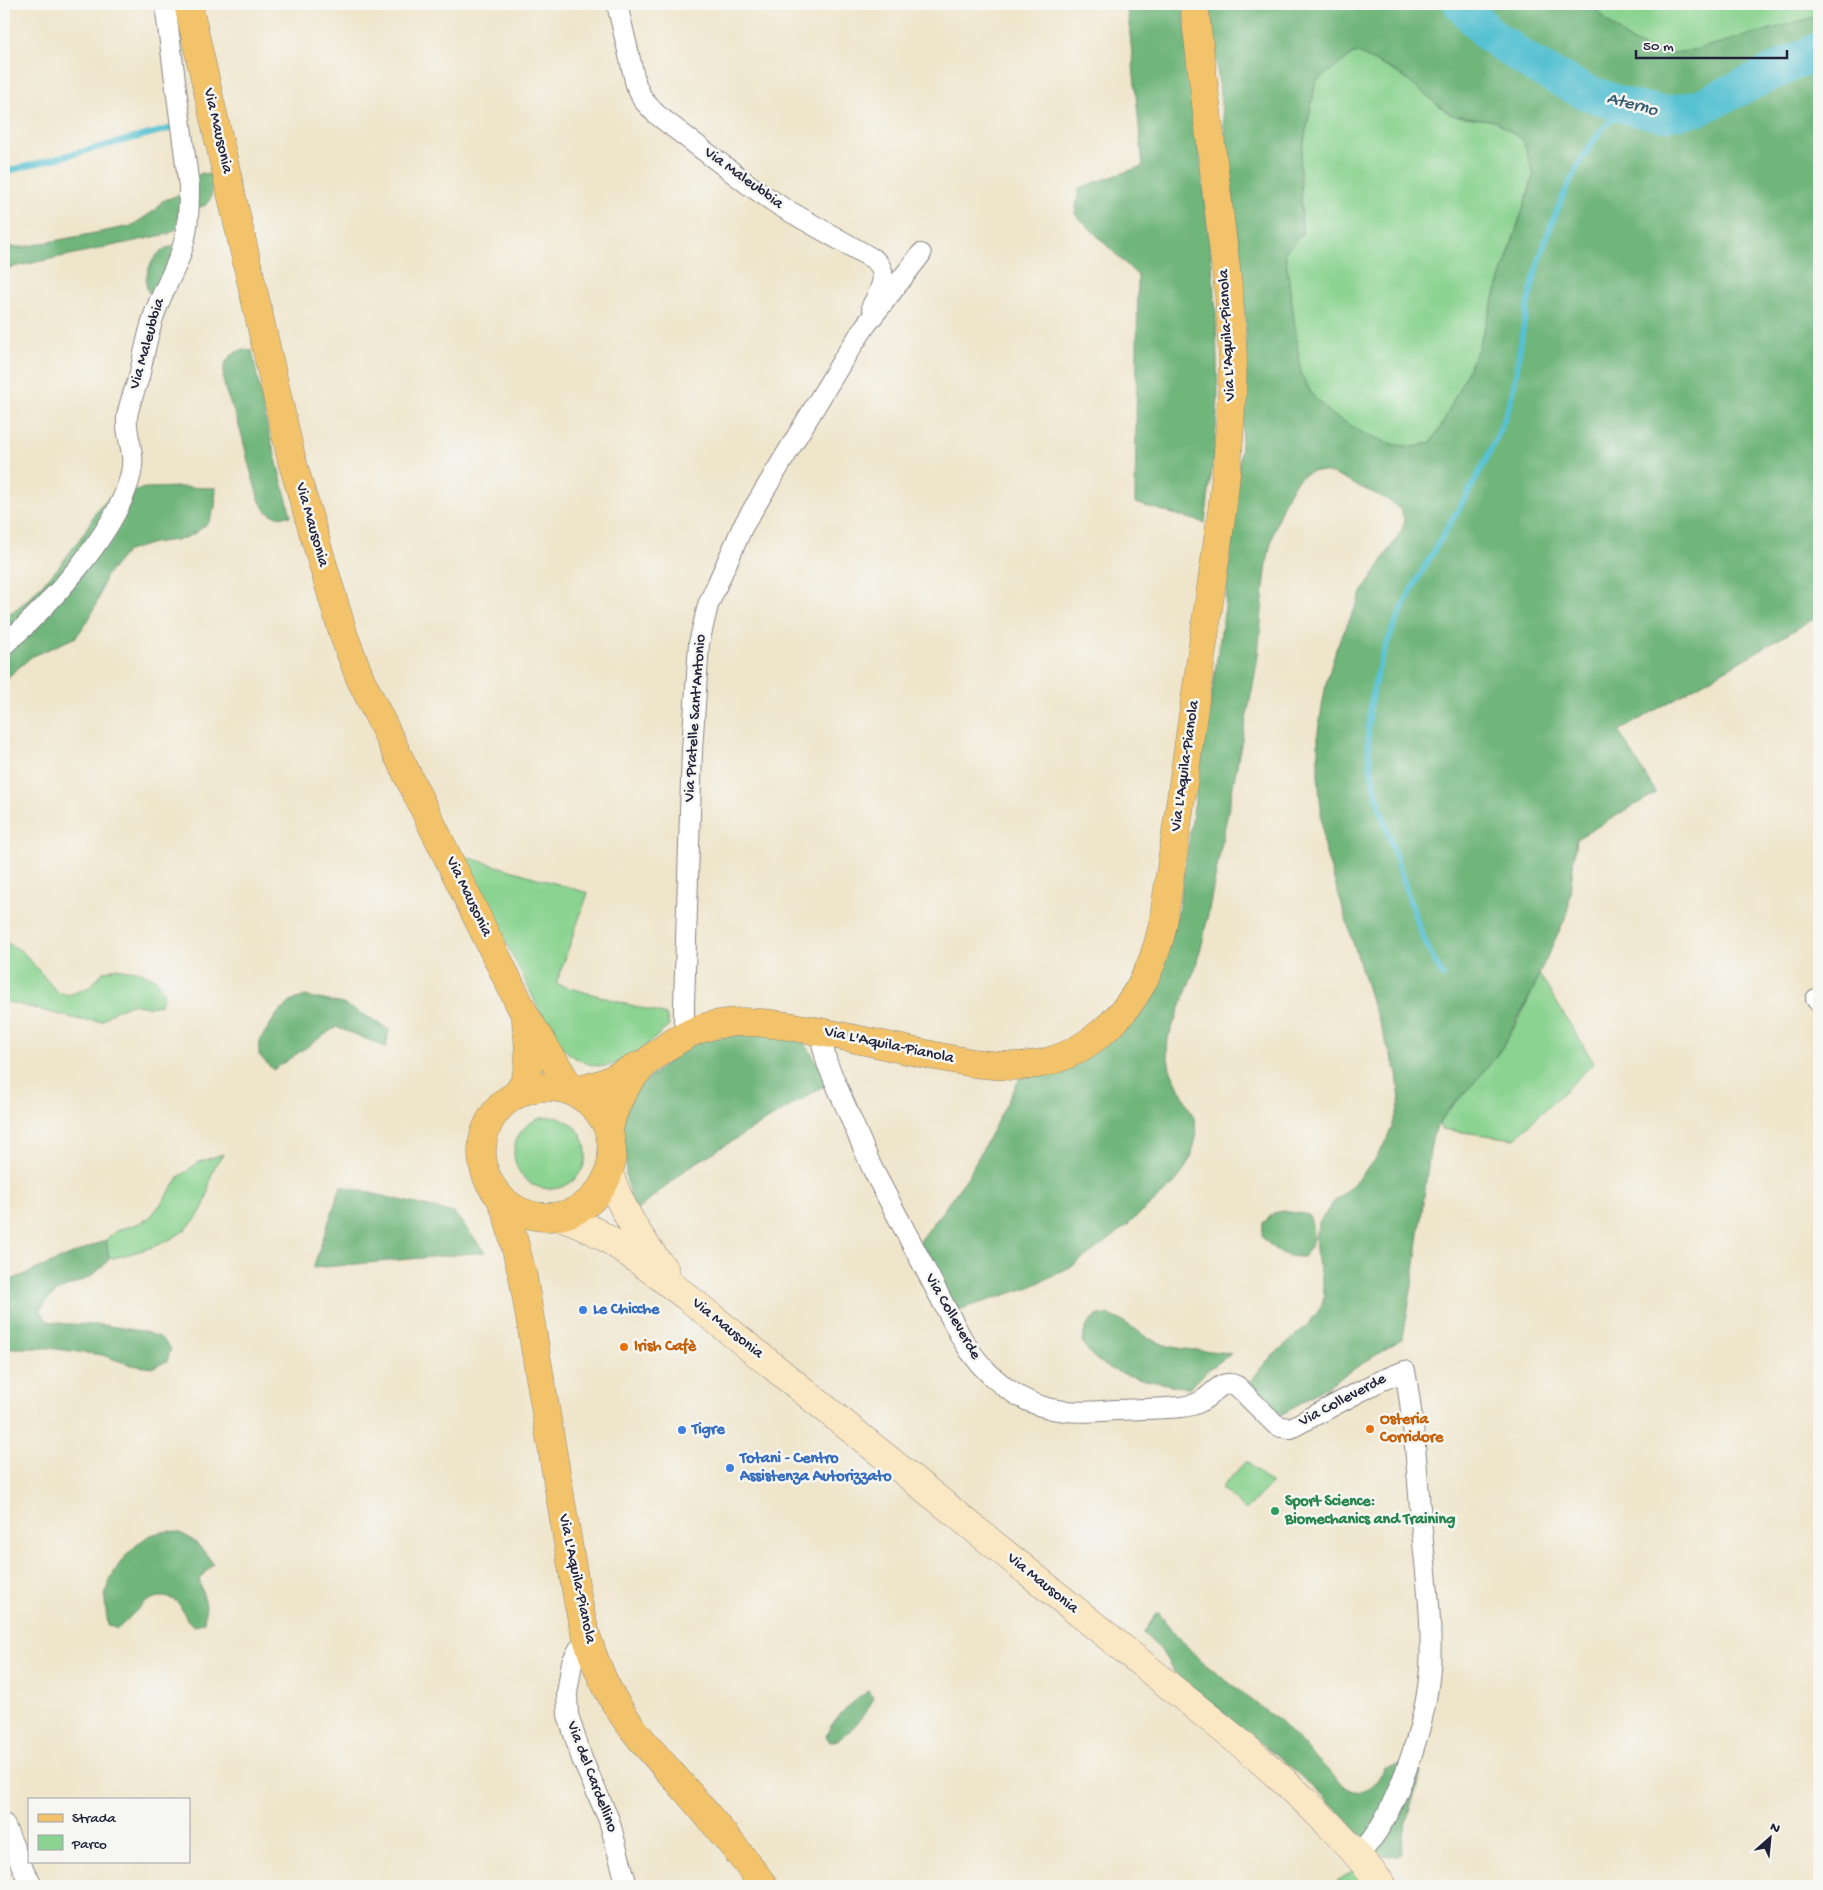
<svg xmlns="http://www.w3.org/2000/svg" width="1823" height="1890" font-family="'Gochi Hand',sans-serif">
  <rect width="100%" height="100%" fill="#f6f6f2"/>
  <filter id="ink" filterUnits="userSpaceOnUse"><feTurbulence type="fractalNoise" baseFrequency=".02" numOctaves="2"/><feDisplacementMap in="SourceGraphic" scale="10" xChannelSelector="R" yChannelSelector="G"/><feConvolveMatrix kernelMatrix="1 2 1 2 8 2 1 2 1" color-interpolation-filters="sRGB"/></filter>
  <filter id="wash" filterUnits="userSpaceOnUse"><feTurbulence type="fractalNoise" baseFrequency=".0096" numOctaves="4" result="noise"/><feDisplacementMap in="SourceGraphic" scale="20" xChannelSelector="R" yChannelSelector="G"/><feGaussianBlur stdDeviation="1.12" result="paint"/><feColorMatrix in="noise" values="0 0 0 0 0 0 0 0 0 0 0 0 0 0 0 0 0 1.4 0 .05"/><feComposite in="paint" operator="in"/></filter>
  <g filter="url(#wash)">
    <rect width="100%" height="100%" fill="#efe5cb"/>
    <path fill="#8ad390" stroke="#567a66" d="M1591,4H1819V16L1698,49C1685,51 1672,55 1659,52C1632,47 1609,24 1591,4Z
      M1356,52L1398,73L1451,115L1496,121L1523,140L1534,174L1477,351L1442,425L1431,442L1416,447L1394,445L1363,433L1333,415L1313,396L1301,374L1285,252L1302,233L1300,162L1316,81Z
      M463,856L588,893L556,984L666,1015L669,1026C651,1041 630,1064 605,1066C590,1067 576,1060 564,1049C549,1033 536,1003 526,983C505,941 484,899 463,856Z
      M4,941L23,952L57,992L69,995L90,987L103,972L116,968L141,972L156,979L164,995L160,1005L149,1007L131,1004L114,1011L102,1021L81,1020L4,1001Z
      M1539,974L1594,1063L1514,1139L1441,1129L1439,1123C1452,1105 1468,1090 1482,1074C1507,1045 1526,1009 1539,974Z
      M514 1153a36 36 0 1 1 72 0a36 36 0 1 1-72 0Z
      M223,1154C219,1160 215,1165 213,1171C208,1183 209,1197 202,1209C184,1243 143,1250 109,1259L106,1240L116,1230L140,1223L150,1217L160,1205L180,1176L199,1162Z
      M1246,1461L1271,1484L1246,1510L1221,1488Z
      M1358,1868L1371,1886H1341L1337,1881Z"/>
    <path fill="#6fb57a" stroke="#486c5a" fill-rule="evenodd" d="M1127,4H1183L1212,263L1216,314L1218,399L1215,446L1205,523L1135,503L1138,276L1075,214L1079,188L1143,166Z
      M1209,4H1591C1609,24 1632,47 1659,52C1672,55 1685,51 1698,49L1819,16V616L1619,731L1656,793L1576,839L1568,912L1539,974L1533,990L1503,1046L1483,1073L1449,1109L1439,1123L1432,1138L1429,1158L1413,1279L1403,1338L1281,1415L1250,1382L1266,1362L1308,1324L1317,1313L1323,1302L1324,1289L1317,1260L1315,1237L1319,1222L1334,1202L1353,1184L1376,1158L1387,1139L1396,1116L1400,1101L1397,1073L1369,994L1324,847L1318,775V731L1326,684L1336,649L1363,591L1400,533C1401,530 1404,526 1404,523C1406,503 1374,494 1360,487C1342,479 1318,462 1301,477C1286,491 1280,512 1274,531C1262,573 1263,618 1257,662C1252,693 1245,724 1239,755C1227,816 1215,878 1203,940L1195,969L1168,1038L1167,1053L1170,1069L1195,1120L1196,1138L1191,1157L1183,1172L1172,1186L1118,1233L1074,1265L1030,1287L955,1311L918,1244L969,1175L1021,1076L1078,1061L1177,917L1225,607L1245,404L1246,328L1239,251ZM1356,52L1398,73L1451,115L1496,121L1523,140L1534,175L1477,351L1442,425L1431,442L1416,447L1394,445L1363,433L1333,415L1313,396L1301,374L1285,252L1302,233L1300,162L1316,81Z
      M202,173L211,175C213,188 214,209 195,207V181L198,175Z
      M181,194L177,229L168,234L4,269V247H23L131,226L157,209L162,201Z
      M176,246L154,294L149,293C141,280 151,257 164,249C167,247 172,247 176,246Z
      M242,350H252L266,421L291,516C280,517 270,517 263,507C259,501 257,493 255,486C248,465 245,443 238,423C233,406 220,387 224,368C226,358 233,353 242,350Z
      M182,487L216,488L215,507L209,522L197,532L183,539L153,543L127,551L105,577L98,600L89,619L76,637L31,657L9,676L4,686V607L9,614L25,602L58,568L84,533L97,510L110,497L145,488Z
      M305,996L343,1004L370,1018L389,1030L386,1047L336,1027L273,1070L259,1055V1041L278,1013L292,1001Z
      M754,1032L805,1043L829,1083L689,1167L636,1211L629,1193L626,1176V1153L622,1123L634,1090L692,1042Z
      M341,1186L454,1213L485,1252L313,1268Z
      M1283,1211L1309,1215C1315,1231 1315,1245 1303,1257C1283,1257 1276,1252 1262,1237L1263,1223L1274,1213Z
      M106,1240L109,1259C90,1283 79,1279 57,1292C50,1296 45,1304 40,1309L47,1321L66,1324L103,1325L141,1331L160,1337L171,1349L167,1361L152,1368L131,1365L102,1355L48,1348H4V1283Z
      M1099,1315C1121,1314 1136,1333 1155,1341C1181,1353 1204,1348 1231,1354L1209,1369L1191,1387C1180,1388 1172,1385 1161,1383C1132,1377 1096,1371 1082,1341C1085,1329 1087,1321 1099,1315Z
      M170,1531C188,1532 204,1549 213,1564L199,1579L206,1606L204,1622L195,1626C185,1621 185,1613 179,1604C176,1600 170,1598 165,1597C144,1595 132,1618 117,1629L108,1625C107,1617 105,1607 105,1598C107,1575 128,1550 147,1537C154,1533 162,1532 170,1531Z
      M1158,1612L1174,1633L1201,1661L1280,1722L1346,1788C1367,1798 1375,1784 1385,1768L1401,1765L1421,1773L1406,1822L1401,1856L1378,1855L1343,1816L1291,1767L1176,1675L1161,1650L1143,1633Z
      M868,1691L874,1697C868,1711 846,1741 830,1742L826,1736C833,1717 852,1703 868,1691Z"/>
    <g fill="none" stroke-linecap="round" stroke-linejoin="round">
      <path stroke="#57c1d2" stroke-width="6" d="M4,172L176,127
        M1443,976C1420,939 1409,898 1396,857C1381,812 1364,766 1369,718C1380,604 1466,520 1505,417C1516,389 1518,358 1523,329C1533,273 1549,221 1575,172C1584,155 1594,138 1607,124C1613,118 1622,112 1629,107"/>
      <path stroke="#57c1d2" stroke-width="36" d="M1461,4L1490,35L1533,65L1583,91L1629,107L1664,114L1698,108L1819,50"/>
    </g>
  </g>
  <g filter="url(#ink)">
    <g fill="none" stroke-linecap="round" stroke-linejoin="round">
      <defs>
        <path id="minor" d="M617,4L636,85L643,100L656,114L749,185L780,206L875,260C890,274 880,291 872,306
          M4,645C48,607 119,530 131,473C136,450 125,437 127,417C129,403 135,390 139,377C143,359 146,342 151,325C157,301 170,281 179,258C188,235 189,212 189,187L165,4
          M1816,999L1819,1002
          M819,1031L827,1063L872,1168L961,1337C982,1374 1021,1408 1066,1411C1082,1413 1099,1411 1116,1410C1137,1409 1159,1409 1181,1407C1189,1406 1196,1405 1203,1400C1215,1393 1222,1378 1237,1386L1275,1424L1281,1427L1291,1428L1380,1381L1405,1371C1414,1420 1417,1470 1421,1521C1425,1568 1433,1620 1430,1668C1427,1709 1415,1750 1399,1788C1389,1812 1377,1837 1358,1855
          M688,1033L684,1020V1004L692,750L699,643L708,605L743,526L846,355L866,325L921,254
          M589,1644L579,1649L572,1662L567,1693L568,1715L582,1759L609,1820L627,1886
          M4,1824L24,1871L33,1886"/>
        <path id="secondary" d="M609,1173C621,1210 641,1241 665,1271
          M557,1216C599,1225 651,1271 687,1297L1239,1742C1292,1787 1341,1832 1383,1886"/>
        <path id="primary" d="M188,4L292,461L344,636L360,678L525,1015L573,1092
          M482 1152a65 65 0 1 1 130 0a65 65 0 1 1-130 0Z
          M574,1092L604,1083L640,1065
          M516,1095C534,1074 529,1046 526,1021
          M609,1129C616,1096 634,1069 662,1050C680,1038 697,1027 720,1024C742,1020 766,1023 788,1026C832,1033 877,1044 921,1053C956,1060 993,1069 1030,1065C1056,1062 1081,1050 1101,1033C1136,1005 1154,967 1163,924L1222,511L1228,455L1232,393L1233,359L1229,294L1194,4
          M500,1197L507,1214L523,1277L578,1602C585,1636 596,1669 613,1699C630,1729 654,1754 677,1780C707,1814 737,1849 764,1886"/>
      </defs>
      <use href="#minor" stroke="#888483" stroke-width="22"/>
      <use href="#secondary" stroke="#888483" stroke-width="29"/>
      <use href="#primary" stroke="#888483" stroke-width="29"/>
      <use href="#minor" stroke="#fff" stroke-width="20"/>
      <use href="#secondary" stroke="#fae7c3" stroke-width="28"/>
      <use href="#primary" stroke="#f2c36a" stroke-width="28"/>
    </g>
  </g>
  <g fill="#3f7fe0" stroke="#f6f6f2" stroke-width="2">
    <circle cx="583" cy="1310" r="5"/>
    <circle cx="682" cy="1430" r="5"/>
    <circle cx="730" cy="1468" r="5"/>
  </g>
  <g fill="#e8710a" stroke="#f6f6f2" stroke-width="2">
    <circle cx="624" cy="1347" r="5"/>
    <circle cx="1370" cy="1429" r="5"/>
  </g>
  <circle fill="#2e9e5b" stroke="#f6f6f2" stroke-width="2" cx="1275" cy="1511" r="5"/>
  <g text-anchor="middle" dominant-baseline="central" stroke-width="5" stroke-linejoin="round" paint-order="stroke">
    <g font-size="16" fill="#22223b" stroke="#f6f6f2">
      <text transform="translate(217 131) rotate(77)">Via Mausonia</text>
      <text transform="translate(743 179) rotate(36)">Via Maleubbia</text>
      <text transform="translate(1228 335) rotate(-93)">Via L'Aquila-Pianola</text>
      <text transform="translate(148 344) rotate(-74)">Via Maleubbia</text>
      <text transform="translate(311 525) rotate(74)">Via Mausonia</text>
      <text transform="translate(696 718) rotate(-86)">Via Pratelle Sant'Antonio</text>
      <text transform="translate(1186 766) rotate(-82)">Via L'Aquila-Pianola</text>
      <text transform="translate(468 897) rotate(64)">Via Mausonia</text>
      <text transform="translate(889 1046) rotate(12)">Via L'Aquila-Pianola</text>
      <text transform="translate(952 1317) rotate(60)">Via Colleverde</text>
      <text transform="translate(727 1329) rotate(39)">Via Mausonia</text>
      <text transform="translate(1343 1401) rotate(-28)">Via Colleverde</text>
      <text transform="translate(576 1579) rotate(78)">Via L'Aquila-Pianola</text>
      <text transform="translate(1042 1584) rotate(39)">Via Mausonia</text>
      <text transform="translate(591 1777) rotate(69)">Via del Cardellino</text>
    </g>
    <g font-size="16" font-weight="bold" fill="#366cbe" stroke="#f6f6f2" text-anchor="start">
      <text x="593" y="1310">Le Chicche</text>
      <text x="692" y="1430">Tigre</text>
      <text x="740" y="1459">Totani - Centro<tspan x="740" dy="18">Assistenza Autorizzato</tspan></text>
    </g>
    <g font-size="16" font-weight="bold" fill="#c56008" stroke="#f6f6f2" text-anchor="start">
      <text x="634" y="1347">Irish Cafè</text>
      <text x="1380" y="1420">Osteria<tspan x="1380" dy="18">Corridore</tspan></text>
    </g>
    <g font-size="16" font-weight="bold" fill="#27864d" stroke="#f6f6f2" text-anchor="start">
      <text x="1285" y="1502">Sport Science:<tspan x="1285" dy="18">Biomechanics and Training</tspan></text>
    </g>
    <g font-size="18" font-style="italic" fill="#355a70" stroke="#f6f6f2">
      <text transform="translate(1632 105) rotate(15)">Aterno</text>
    </g>
  </g>
  <rect width="1823" height="1890" fill="none" stroke="#f6f6f2" stroke-width="20"/>
  <rect x="28" y="1798" width="162" height="65" fill="#f6f6f2" stroke="#a1a1a9"/>
  <rect x="38" y="1814" width="25" height="8" fill="#f2c36a" stroke="#a1a1a9"/>
  <text x="72" y="1822" font-size="15" fill="#22223b">Strada</text>
  <rect x="38" y="1835" width="25" height="15" fill="#8ad390" stroke="#a1a1a9"/>
  <text x="72" y="1848" font-size="15" fill="#22223b">Parco</text>
  <g transform="translate(1770 1838) rotate(27)" stroke="#f6f6f2" stroke-width="4" paint-order="stroke">
  <path d="M0-4L9 19L0 12L-9 19Z" fill="#22223b"/>
  <text y="-8" font-size="14" font-weight="bold" text-anchor="middle" fill="#22223b">N</text>
  </g>
  <path d="M1636 50v8h151v-8" fill="none" stroke="#22223b" stroke-width="2.5"/>
  <text x="1643" y="50" font-size="15" fill="#22223b" stroke="#f6f6f2" stroke-width="4" paint-order="stroke">50 m</text>
</svg>
